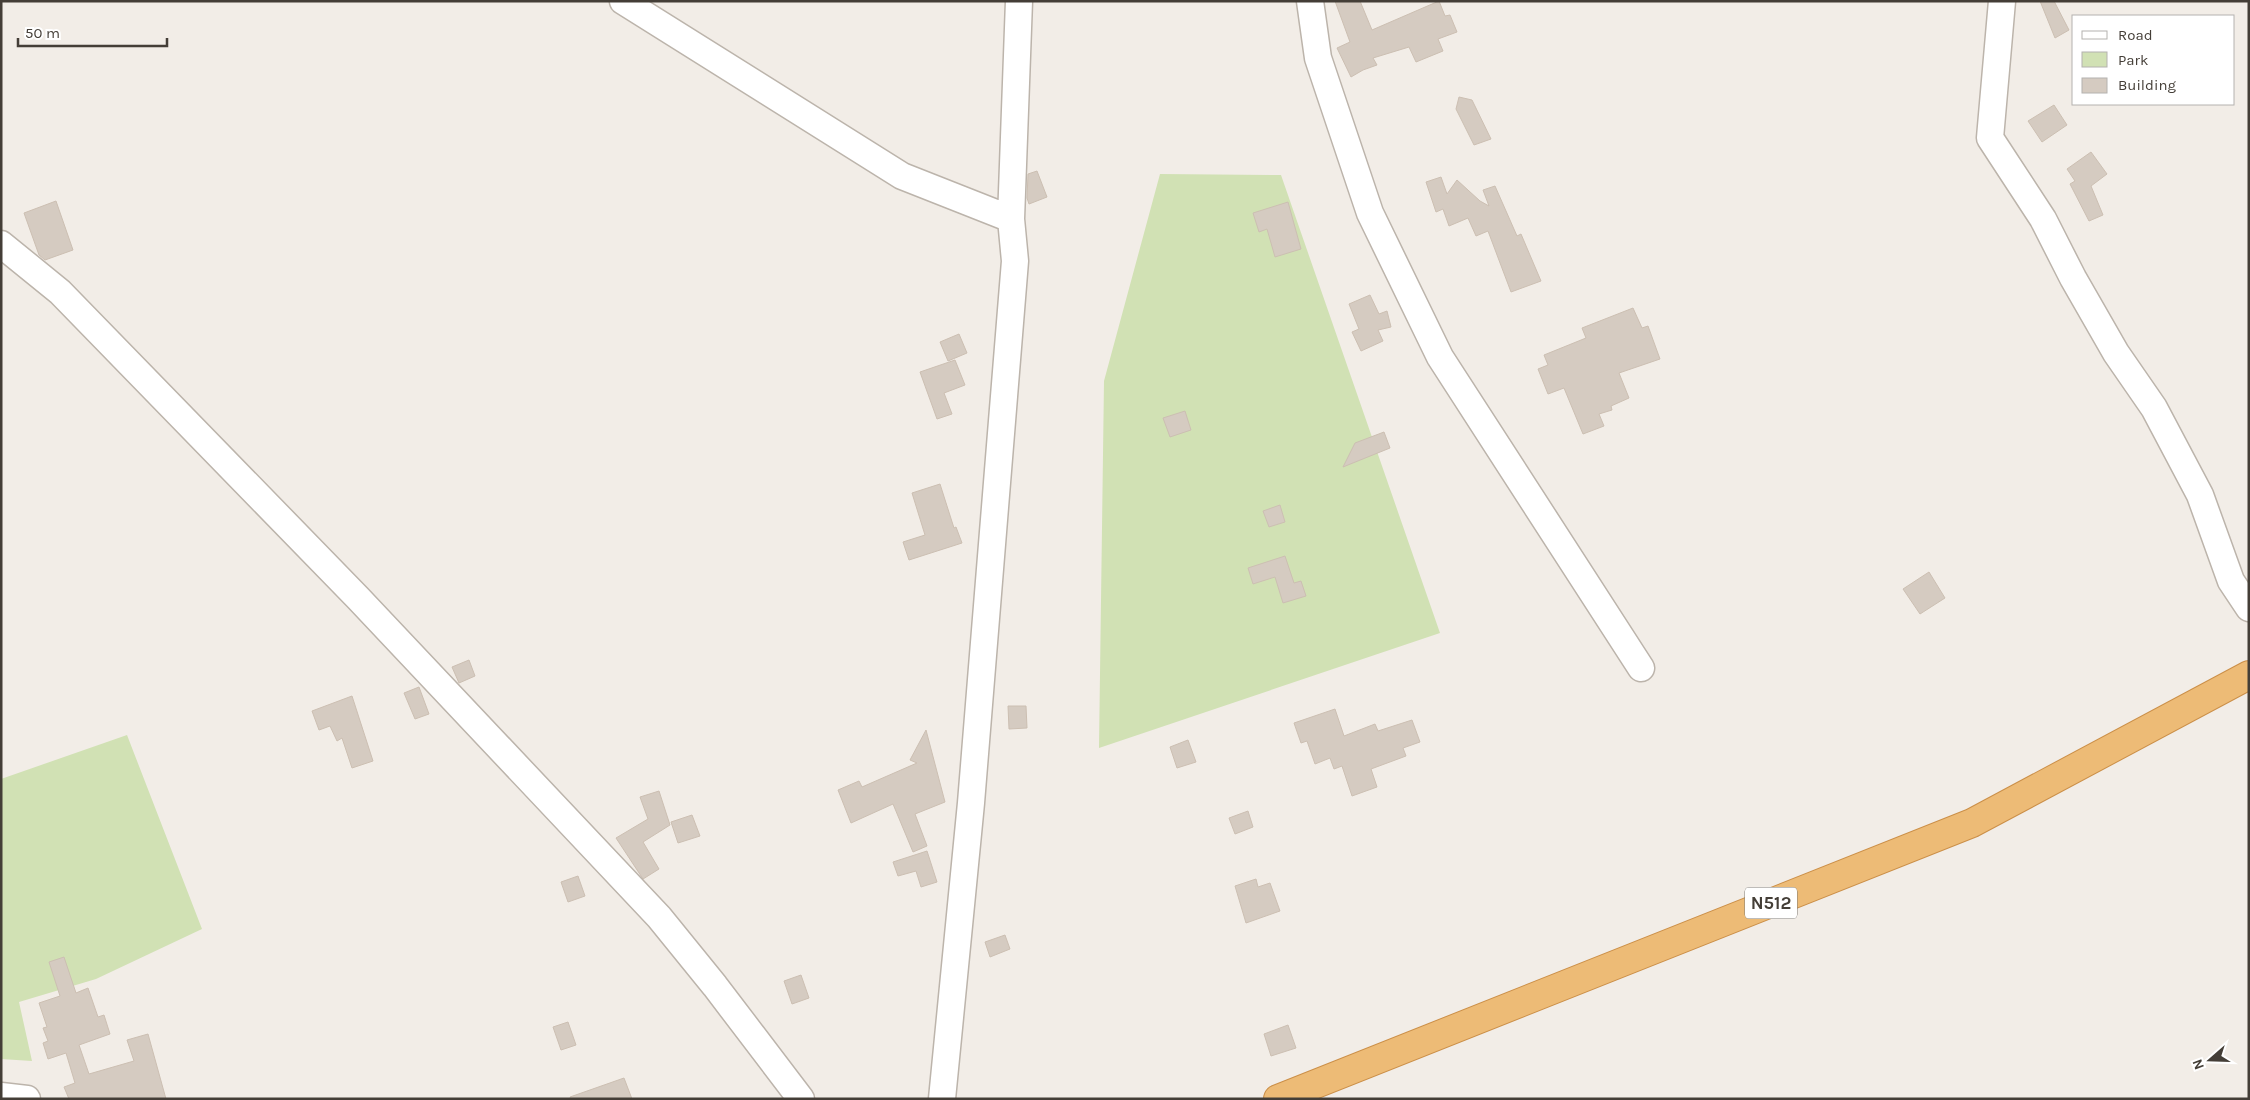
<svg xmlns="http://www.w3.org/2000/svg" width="2250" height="1100" font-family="Karla,sans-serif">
  <rect width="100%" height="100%" fill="#f2ede7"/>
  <path fill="#d1e1b4" d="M1160,174L1281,175L1440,633L1099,748L1104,381Z
    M127,735L202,929L96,979L19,1002L32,1061L1,1059V779Z"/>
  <path fill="#d5cbc1" stroke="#ccbfb2" d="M1335,1H1360L1372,30L1439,1L1445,16L1450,15L1457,32L1438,39L1443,51L1416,62L1409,47L1373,58L1377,65L1363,70L1351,77L1337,48L1350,42Z
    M2040,1H2054L2069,30L2055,38Z
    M1459,97L1472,100L1491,139L1474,145L1456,109Z
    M2054,105L2067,125L2042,142L2028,121Z
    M2091,152L2107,174L2091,186L2103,215L2089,221L2070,184L2075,181L2067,169Z
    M1037,171L1047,197L1029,204L1027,198L1028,174Z
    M1441,177L1447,194L1457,180L1480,201L1489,206L1483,190L1495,186L1517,236L1521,234L1541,281L1511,292L1488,231L1476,236L1468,218L1449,226L1443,209L1436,212L1426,182Z
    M56,201L73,250L45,260L39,255L24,213Z
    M1288,202L1301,249L1275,257L1267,229L1259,232L1253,213Z
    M1370,295L1379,314L1387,311L1391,327L1378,330L1383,341L1361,351L1352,332L1359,329L1349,304Z
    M1633,308L1642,328L1648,326L1660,359L1619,373L1629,398L1611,406L1612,410L1599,414L1604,426L1583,434L1564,388L1548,394L1538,369L1548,365L1544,355L1586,338L1582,328Z
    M959,334L967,353L948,361L940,342Z
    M955,360L965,385L944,393L952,414L937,419L920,372Z
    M1185,411L1191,430L1170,437L1163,418Z
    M1384,432L1390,448L1343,467L1355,443Z
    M940,484L954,528L956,527L962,543L909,560L903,542L925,535L912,493Z
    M1280,505L1285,522L1269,527L1263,511Z
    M1285,556L1294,583L1301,581L1306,596L1283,603L1275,577L1253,584L1248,568Z
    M1929,572L1945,598L1920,614L1903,589Z
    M469,660L475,676L459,683L452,667Z
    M419,687L429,714L415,719L404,693Z
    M352,696L373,761L352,768L342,738L337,741L330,726L319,730L312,711Z
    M1008,706H1026L1027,728L1009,729Z
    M1335,709L1344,736L1375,724L1378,731L1412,720L1420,742L1403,748L1406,756L1371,769L1377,787L1352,796L1342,766L1334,769L1330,758L1315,764L1307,741L1301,743L1294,723Z
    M926,730L945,802L915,814L927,846L913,852L893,804L851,823L838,790L859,781L862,787L917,763L910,760Z
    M1188,740L1196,762L1177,768L1170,747Z
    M659,791L670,825L643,842L659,869L643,879L616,838L648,819L640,797Z
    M1248,811L1253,827L1235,834L1229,818Z
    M692,815L700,836L678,843L671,822Z
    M927,851L937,882L921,887L916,871L898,876L893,862Z
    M578,876L585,896L568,902L561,882Z
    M1256,879L1258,887L1270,883L1280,911L1246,923L1235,886Z
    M1005,935L1010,949L990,957L985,942Z
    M64,957L76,993L88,988L98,1017L104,1015L110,1034L79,1045L89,1074L134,1061L127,1040L148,1034L166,1099H69L64,1087L75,1083L66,1053L48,1059L43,1043L48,1041L43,1028L47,1027L39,1003L60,996L49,962Z
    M801,975L809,998L792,1004L784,981Z
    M568,1022L576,1045L561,1050L553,1027Z
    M1288,1025L1296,1048L1271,1056L1264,1034Z
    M624,1078L632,1099H571L570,1097Z"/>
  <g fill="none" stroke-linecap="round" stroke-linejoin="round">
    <defs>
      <path id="minor" d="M623,1L902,176L1011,219
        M1310,1L1318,58L1370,213L1440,357L1641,668
        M2002,1L1990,138L2043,219L2073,278L2116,353L2154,408L2200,495L2231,581L2249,608
        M1,244L60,292L358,598L659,917L715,986L801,1099
        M1,1096L27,1099
        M942,1099L971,803L1015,261L1011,219L1019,1"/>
      <path id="highway" d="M1278,1099L1972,823L2249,675"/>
    </defs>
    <use href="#minor" stroke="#bcb4ab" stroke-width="29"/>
    <use href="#highway" stroke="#cb8f48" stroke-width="30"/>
    <use href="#minor" stroke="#fff" stroke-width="26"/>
    <use href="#highway" stroke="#edbb76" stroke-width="28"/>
  </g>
  <g text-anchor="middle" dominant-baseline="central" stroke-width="5" stroke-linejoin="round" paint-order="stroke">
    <rect fill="#fff" stroke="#7c7873" stroke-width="1" x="1745" y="887.5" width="52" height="31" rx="4"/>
    <g font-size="18" font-weight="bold" fill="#443e37">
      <text x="1771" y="903">N512</text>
    </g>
  </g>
  <rect width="2250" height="1100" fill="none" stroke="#443e37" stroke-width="5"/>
  <rect x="2072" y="15" width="162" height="90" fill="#ffffff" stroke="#b4b2af"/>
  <rect x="2082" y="31" width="25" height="8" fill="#ffffff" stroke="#b4b2af"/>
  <text x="2118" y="40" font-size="15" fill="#443e37">Road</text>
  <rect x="2082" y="52" width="25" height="15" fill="#d1e1b4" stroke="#b4b2af"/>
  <text x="2118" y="65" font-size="15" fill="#443e37">Park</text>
  <rect x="2082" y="78" width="25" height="15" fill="#d5cbc1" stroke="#b4b2af"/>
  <text x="2118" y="90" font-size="15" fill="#443e37">Building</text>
  <g transform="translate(2210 1060) rotate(250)" stroke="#ffffff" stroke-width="4" paint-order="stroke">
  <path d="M0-4L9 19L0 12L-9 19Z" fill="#443e37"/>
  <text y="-8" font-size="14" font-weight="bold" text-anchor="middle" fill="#443e37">N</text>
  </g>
  <path d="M18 38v8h149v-8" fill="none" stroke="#443e37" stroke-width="2.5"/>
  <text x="25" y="38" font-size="15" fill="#443e37" stroke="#ffffff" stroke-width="4" paint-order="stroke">50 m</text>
</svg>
